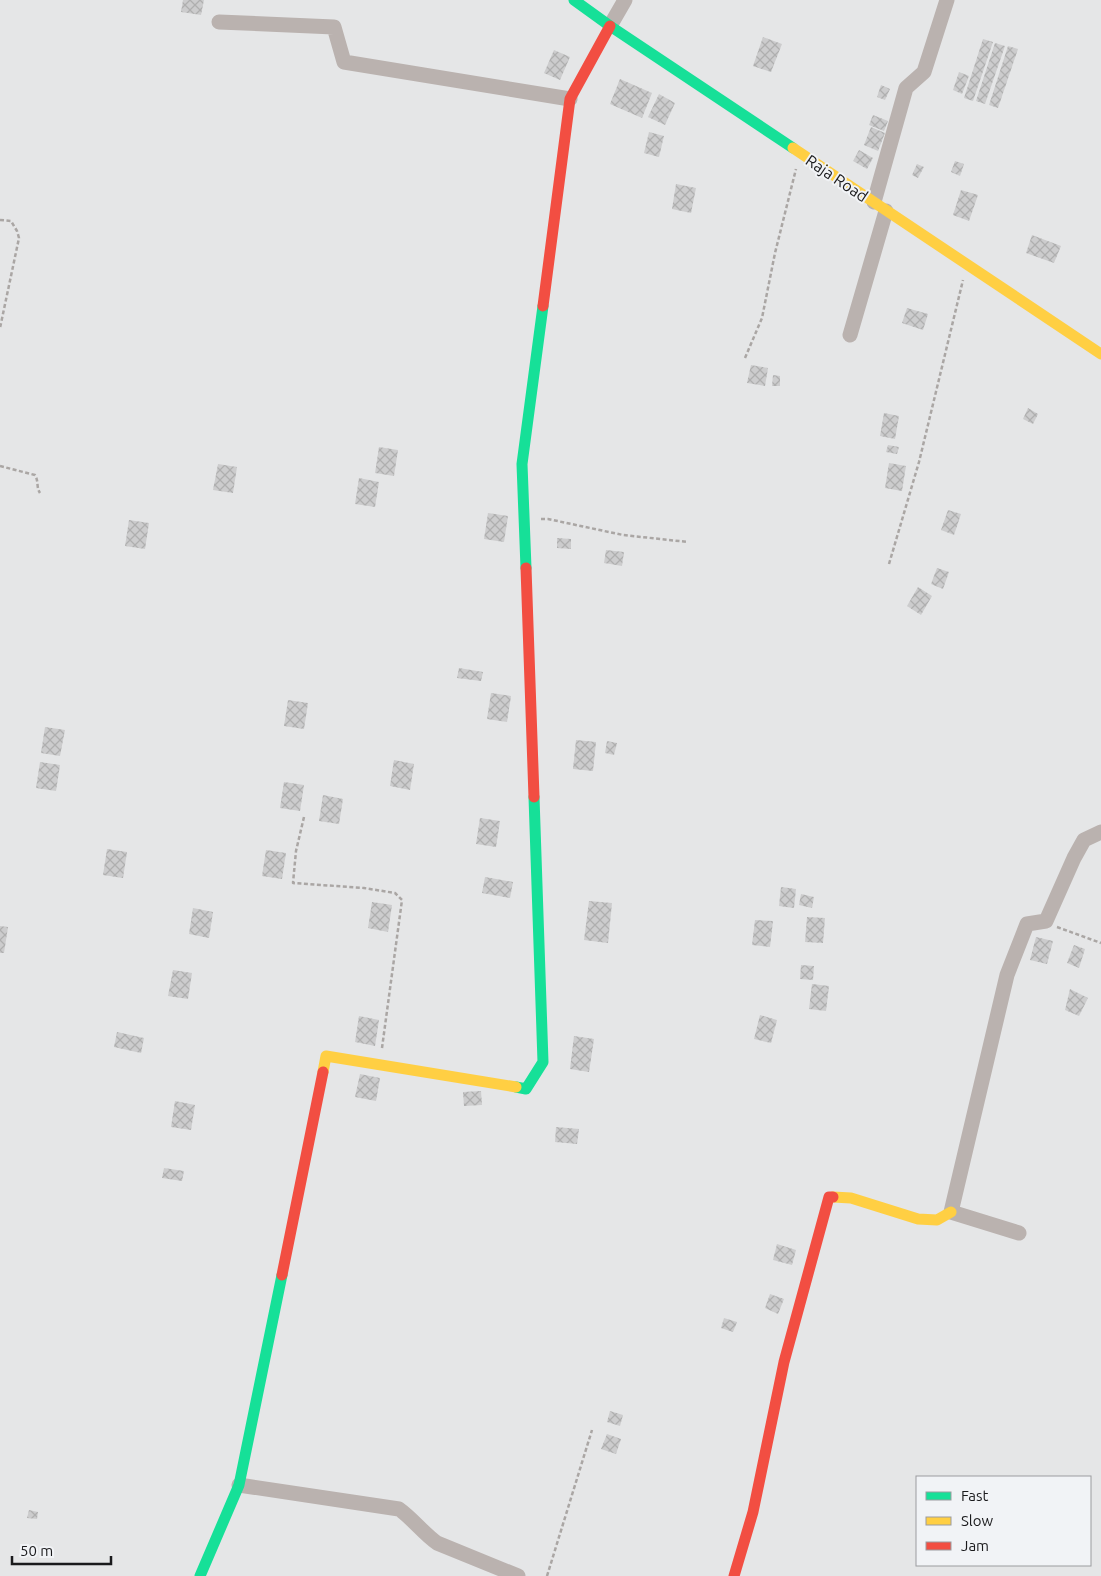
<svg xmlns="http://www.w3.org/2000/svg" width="1101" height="1576" font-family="Ubuntu,sans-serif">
  <defs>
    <pattern id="building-cross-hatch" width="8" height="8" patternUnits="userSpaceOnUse" patternTransform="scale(1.25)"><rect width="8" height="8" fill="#cccccd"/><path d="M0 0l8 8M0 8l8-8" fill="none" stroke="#afafaf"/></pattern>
  </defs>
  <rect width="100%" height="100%" fill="#e5e6e7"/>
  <path fill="url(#building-cross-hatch)" d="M183,0H204L201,15L181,12Z
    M763,37L782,44L771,72L753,66Z
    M983,39L993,42L973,101L964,98Z
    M995,43L1005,46L985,104L976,101Z
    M1008,46L1018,49L998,108L989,105Z
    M554,50L570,57L560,80L544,73Z
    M959,72L969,76L962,94L953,90Z
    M620,79L652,93L642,118L610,104Z
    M881,85L890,89L885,100L877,97Z
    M659,94L675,103L665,125L648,117Z
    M873,115L888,121L884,131L869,125Z
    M871,127L885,133L878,151L864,145Z
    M649,132L664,136L659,157L644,153Z
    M859,150L873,158L867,169L853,161Z
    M955,161L964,164L960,176L951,172Z
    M917,164L924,167L918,178L912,175Z
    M676,184L696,188L691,213L672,209Z
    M961,190L978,195L969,221L953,215Z
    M1032,235L1061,246L1054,263L1026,253Z
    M907,308L928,314L923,330L902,323Z
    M751,365L768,368L765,386L747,383Z
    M773,375L780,376V386H772Z
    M1028,408L1038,414L1033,424L1023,419Z
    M884,413L899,416L895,439L880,436Z
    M888,445L899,447L897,454L886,452Z
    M379,447L398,450L394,476L375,473Z
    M889,463L906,466L902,491L885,488Z
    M218,464L237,467L233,493L213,490Z
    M359,478L379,482L375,507L355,504Z
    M948,510L961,514L954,535L941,530Z
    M488,513L508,516L504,542L484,539Z
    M129,520L149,523L145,549L125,546Z
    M557,538L571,539V549L557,548Z
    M606,550L624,552L622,566L604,563Z
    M937,568L949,572L943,589L931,584Z
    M918,587L932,596L921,615L907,606Z
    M459,668L483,672L481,681L457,678Z
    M491,693L511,696L507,722L487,719Z
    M288,700L308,703L304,729L284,726Z
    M45,727L65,730L60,756L41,753Z
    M576,740L596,742L593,771L573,769Z
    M607,741L617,743L614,755L605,753Z
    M394,760L414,764L410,790L390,786Z
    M40,762L60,765L56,791L36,788Z
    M284,782L304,785L300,811L280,808Z
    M323,795L343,799L339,824L319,821Z
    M480,818L500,821L496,847L476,844Z
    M107,849L127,852L123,878L103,875Z
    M266,850L286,853L282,879L262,876Z
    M485,877L513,882L510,898L482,893Z
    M781,887L796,889L794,908L779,906Z
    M801,894L814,897L812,908L799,905Z
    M589,901L612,903L608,943L584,940Z
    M372,902L392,905L388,932L368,928Z
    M193,908L213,912L209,938L189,934Z
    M807,917L825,918L823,943L805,942Z
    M755,920L773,921L770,947L752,945Z
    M0,926L8,927L4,953H0Z
    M1036,937L1053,941L1047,964L1030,960Z
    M1074,945L1085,949L1079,968L1067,963Z
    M801,965L814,966L813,980L800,979Z
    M173,970L192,973L188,999L168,996Z
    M812,984L829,986L826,1011L809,1009Z
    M1070,989L1088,998L1079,1016L1065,1010Z
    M760,1015L777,1020L771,1043L754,1039Z
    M359,1016L379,1020L375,1046L355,1042Z
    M117,1032L144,1038L141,1053L114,1047Z
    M574,1036L594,1039L589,1072L570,1069Z
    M360,1074L380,1078L376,1101L355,1097Z
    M481,1091L482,1105L464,1106L463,1092Z
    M175,1101L195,1105L191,1130L171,1127Z
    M556,1127L579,1129L577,1144L555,1142Z
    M164,1168L184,1171L182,1181L162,1178Z
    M777,1244L796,1250L792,1265L773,1260Z
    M770,1294L784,1299L778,1314L765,1308Z
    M724,1318L737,1322L733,1332L721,1328Z
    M610,1411L623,1415L620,1426L607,1422Z
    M607,1434L621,1439L616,1454L601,1449Z
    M29,1510L38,1512L37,1519L27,1518Z"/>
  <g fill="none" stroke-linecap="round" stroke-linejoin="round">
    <path stroke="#aaa6a4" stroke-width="2.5" stroke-dasharray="4 2.5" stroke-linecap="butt" d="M0,220L11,221L17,231L19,238L0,328
      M745,358L762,318L775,253L796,169
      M0,466L35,475C39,482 36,487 40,493
      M541,519H548L623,535L688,542
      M889,564L919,462L963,280
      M304,817L296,851L293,883L364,888L395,893L402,900L382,1048
      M1057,927L1101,943
      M547,1576L592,1430"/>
    <path stroke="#bab2af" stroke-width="15" d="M219,22L334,27L344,62L570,99
      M610,26L625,0
      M874,202L906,88L924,72L947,0
      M850,335L886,211
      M1019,1233L951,1212L1007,975L1027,924L1046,921L1074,858L1084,840L1101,832
      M239,1485L399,1509C413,1519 423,1533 437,1543L518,1576"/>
    <path stroke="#16e098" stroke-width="11" d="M574,0L610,26L793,148
      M526,568L522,464L543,306
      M516,1087L526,1089L543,1062L534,797
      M200,1576L239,1485L282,1275"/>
    <path stroke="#ffcf43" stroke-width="11" d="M793,148L1101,354
      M323,1072L326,1056L516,1087
      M833,1197L851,1198L918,1219L937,1220L951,1212"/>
    <path stroke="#f24e42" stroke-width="11" d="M543,306L570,99L610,26
      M526,568L534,797
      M282,1275L323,1072
      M734,1576L753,1512L784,1362L829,1197H833"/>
  </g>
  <g text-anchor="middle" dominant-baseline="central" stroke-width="4" stroke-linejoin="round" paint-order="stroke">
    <g font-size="16" fill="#1a1a1c" stroke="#f1f3f6">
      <text transform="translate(837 178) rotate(34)">Raja Road</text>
    </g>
  </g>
  <rect x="916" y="1476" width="175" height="90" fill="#f1f3f6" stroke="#9b9c9f"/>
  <rect x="926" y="1492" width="25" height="8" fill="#16e098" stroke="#9b9c9f"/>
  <text x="961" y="1501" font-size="15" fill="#1a1a1c">Fast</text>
  <rect x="926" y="1517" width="25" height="8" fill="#ffcf43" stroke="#9b9c9f"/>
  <text x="961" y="1526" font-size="15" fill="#1a1a1c">Slow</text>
  <rect x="926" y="1542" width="25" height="8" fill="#f24e42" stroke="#9b9c9f"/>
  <text x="961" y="1551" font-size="15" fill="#1a1a1c">Jam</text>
  <path d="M12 1556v8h99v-8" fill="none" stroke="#1a1a1c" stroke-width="2.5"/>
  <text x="20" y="1556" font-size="15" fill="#1a1a1c" stroke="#f1f3f6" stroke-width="4" paint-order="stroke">50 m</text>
</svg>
